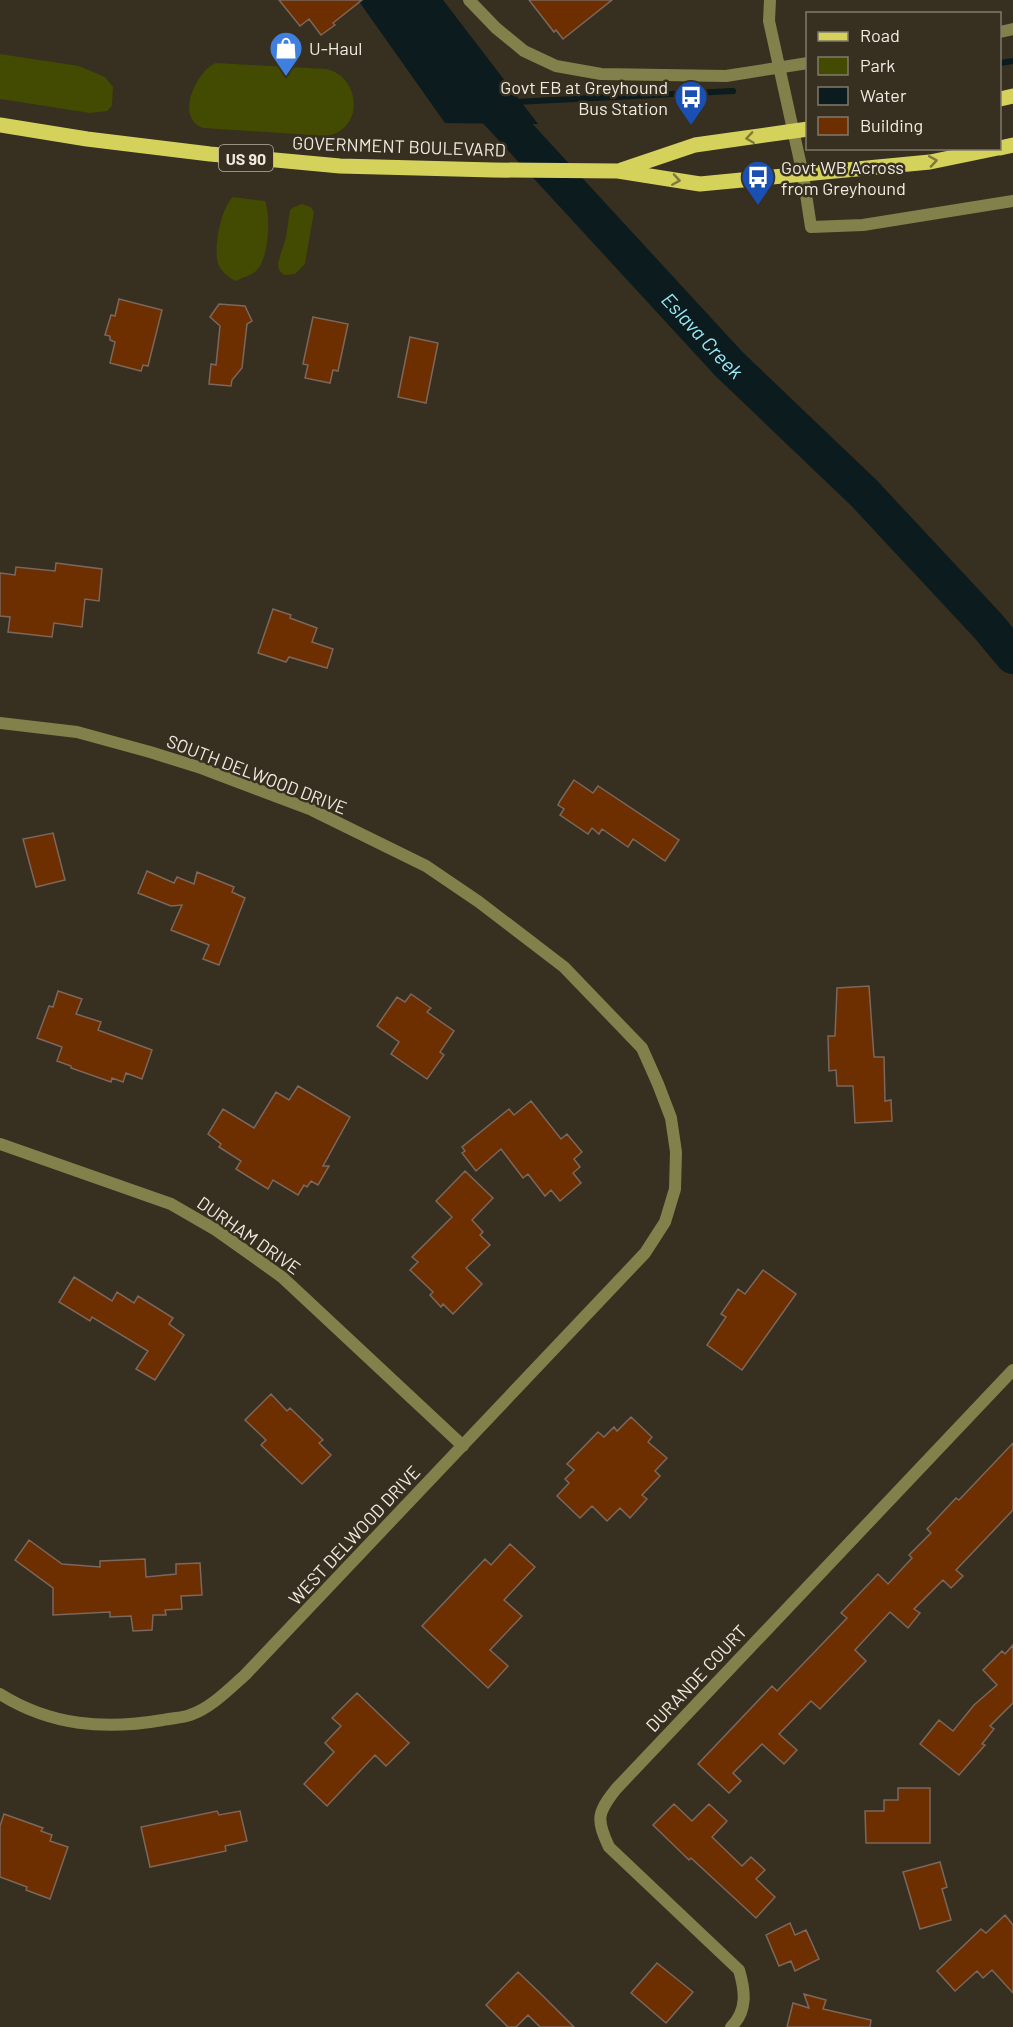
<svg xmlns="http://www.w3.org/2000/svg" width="1013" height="2027" font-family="Barlow,sans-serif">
  <rect width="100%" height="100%" fill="#372f1f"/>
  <path fill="#434a01" d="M0,54L79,66L105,77L113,87L112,106L107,111L90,113L0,99Z
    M216,63L327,69C363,79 363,131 326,136L203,128C199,126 194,124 192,119C182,103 200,69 216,63Z
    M233,197L265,201C271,216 269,258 257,270C251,277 243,276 237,281C230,279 222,272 219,266C212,251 221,207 233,197Z
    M302,204L311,207L314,212L305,264L295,274L284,275L279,270L278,263L286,237L290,210L294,207Z"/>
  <path fill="#0c1b1d" d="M358,0H443L538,124L445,123Z"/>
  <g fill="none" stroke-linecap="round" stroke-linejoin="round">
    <path stroke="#0c1b1d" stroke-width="6" d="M1000,63L1013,61
      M515,102L733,91"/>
    <path stroke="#0c1b1d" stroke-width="36" id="s1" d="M475,88L729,364L864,493L988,626L1013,656"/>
  </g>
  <path fill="#6e2f00" stroke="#7b675d" stroke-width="1.5" d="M279,0H362L333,23L335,25L321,35L309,19L300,26Z
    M529,0H612L563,39L556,30L554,32Z
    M119,299L162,310L148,366L143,365L141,371L110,363L115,342L110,340V336L105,335L111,315L115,316Z
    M219,304L245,306L252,321L247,324L242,368L232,380L231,386L209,384L211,364L216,365L220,326L210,317Z
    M313,317L348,324L338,371L333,370L330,383L305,378L308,365L303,364Z
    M410,337L438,343L426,403L398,397Z
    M56,563L102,569L99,601L85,599L82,627L54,623L52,637L8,632L10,617L0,616V573L15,575L16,567L55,571Z
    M273,609L291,615L290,618L317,628L312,642L333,649L327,668L289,657L286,662L258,653Z
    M574,780L593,793L598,786L679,840L665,861L633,839L628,847L602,829L599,834L592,828L588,834L560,815L564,809L558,805L560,801Z
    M53,833L65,880L36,887L23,839Z
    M147,871L174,883L177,877L194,884L197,872L234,887L232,892L245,898L219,965L203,959L209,945L171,930L182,905L171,906L138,893Z
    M869,986L874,1057H884L885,1101L891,1100L892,1121L855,1123L853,1086H837L836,1070L829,1071L828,1036H835L837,988Z
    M58,991L82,999L76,1014L101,1022L98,1030L152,1050L142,1079L126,1073L123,1082L112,1078L111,1082L71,1068V1066L57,1061L62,1047L37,1038L49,1006L53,1007Z
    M411,994L431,1008L427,1012L454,1031L440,1052L444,1055L427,1079L391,1054L399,1042L377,1026L397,997L405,1002Z
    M298,1086L350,1117L323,1166H329L318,1185L311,1181L307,1187L304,1185L298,1195L273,1180L268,1189L236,1169L241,1161L219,1147L221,1144L208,1134L223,1109L254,1128L276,1092L289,1100Z
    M531,1101L561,1139L567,1134L582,1152L574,1159L580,1167L573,1173L581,1183L560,1201L551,1190L545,1196L528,1174L523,1178L501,1149L476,1171L462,1153L465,1151L462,1147L509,1109L514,1115Z
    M465,1171L493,1198L472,1220L483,1232L480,1235L490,1245L466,1268L482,1284L453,1314L443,1304L441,1307L430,1295L433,1292L410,1270L418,1262L412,1257L452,1217L436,1201Z
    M763,1270L796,1294L742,1370L707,1345L726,1317L721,1314L738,1289L745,1294Z
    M74,1277L112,1301L117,1292L134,1303L138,1296L173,1318L169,1324L184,1335L155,1380L136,1369L148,1351L92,1317L90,1321L59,1302Z
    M271,1394L287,1411L290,1408L323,1440L319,1443L331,1455L302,1484L261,1445L266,1440L245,1420Z
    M631,1417L652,1437L648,1442L667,1458L655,1471L660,1476L642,1495L647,1499L630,1518L620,1508L607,1521L592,1506L580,1518L557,1496L569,1483L565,1479L574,1470L567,1464L598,1432L604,1437L614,1427L617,1431Z
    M1013,1443V1510L956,1570L963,1576L951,1588L943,1580L914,1609L920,1613L908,1628L890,1612L855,1650L866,1661L820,1709L811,1701L779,1734L797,1750L784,1764L762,1744L733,1773L741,1781L729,1793L698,1764L772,1686L777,1691L847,1618L841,1613L878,1574L888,1584L912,1558L909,1555L931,1533L927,1529L956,1498L959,1500Z
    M29,1540L62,1564L100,1567V1561L145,1559L146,1577L176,1574V1564L200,1563L202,1595L181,1596L182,1609L165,1610L166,1615H153L152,1630L133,1631L131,1616L110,1617V1612L53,1615V1588L15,1560Z
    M510,1544L535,1567L504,1600L522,1616L490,1650L508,1666L488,1688L422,1626L485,1559L491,1565Z
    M1013,1645V1703L990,1726L994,1729L982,1744L985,1745L959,1775L920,1744L939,1720L953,1731L974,1705L997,1685L983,1670L1002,1651L1005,1654Z
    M357,1693L409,1743L386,1766L375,1755L327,1806L304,1784L334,1752L325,1743L341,1726L332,1718Z
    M898,1788H930V1843H866L865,1811H884V1800H898Z
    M674,1804L692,1821L709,1804L727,1821L712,1837L742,1866L751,1857L765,1870L756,1879L775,1897L756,1918L691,1858L689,1860L653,1825Z
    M217,1811L219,1815L240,1811L247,1841L225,1846L226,1851L150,1867L141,1827Z
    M4,1814L43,1828L41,1831L52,1835L50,1841L68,1847L50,1899L26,1890L27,1887L0,1877V1826Z
    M940,1862L947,1887L942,1889L951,1920L920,1929L903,1872Z
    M1005,1915L1013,1925V1993L992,1970L983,1978L977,1971L955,1991L937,1971L981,1929L986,1933Z
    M790,1923L795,1935L806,1930L819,1959L795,1971L791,1961L779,1966L766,1935Z
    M657,1963L693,1992L666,2023L631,1993Z
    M518,1972L542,1995L574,2027H540L528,2015L516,2027H508L486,2005Z
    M804,1994L826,2000L823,2009L871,2020L870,2027H787L793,2003L809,2008Z"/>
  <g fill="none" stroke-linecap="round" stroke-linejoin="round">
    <path stroke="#82814c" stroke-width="12" d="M469,0L496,28L524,51L556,66L601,74L726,76L808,63
      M770,0L769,21L803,175L811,227L863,225L1013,201
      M1000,32L1013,29
      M0,723L77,732L150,752L198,767L312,810L426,866L479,902L564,967L642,1048L658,1084L671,1118L676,1152L675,1189L665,1222L645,1253L245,1675C229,1689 211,1708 190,1715C182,1718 171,1718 163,1720C105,1730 51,1726 0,1694
      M0,1144L171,1204L216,1230L282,1277L463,1446
      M731,2027C748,2011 745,1990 739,1970L609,1847C596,1819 597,1813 616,1789L1013,1370"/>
    <path stroke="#d5d25c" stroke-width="15" d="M1000,99L1013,96
      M0,125L87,139L210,154L340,166L493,170L618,171L700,184L930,162L998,148
      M1000,148L1013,145
      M621,170L695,145L808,129"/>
  </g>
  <defs><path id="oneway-chevron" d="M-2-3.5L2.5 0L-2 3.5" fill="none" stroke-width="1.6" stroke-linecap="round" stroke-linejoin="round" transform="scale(1.5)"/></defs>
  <g stroke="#7e783a">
    <use href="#oneway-chevron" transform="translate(750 138) rotate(172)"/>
    <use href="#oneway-chevron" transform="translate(933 161) rotate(-9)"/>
    <use href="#oneway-chevron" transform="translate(676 180) rotate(9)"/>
  </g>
  <defs>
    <symbol id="shop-pin" viewBox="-11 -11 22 30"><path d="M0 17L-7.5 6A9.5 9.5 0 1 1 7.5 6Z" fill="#3f7fe0" stroke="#372f1f"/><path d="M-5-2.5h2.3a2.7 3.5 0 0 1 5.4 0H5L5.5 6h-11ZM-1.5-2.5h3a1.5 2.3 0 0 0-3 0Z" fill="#fff"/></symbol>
    <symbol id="bus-pin" viewBox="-11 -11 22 30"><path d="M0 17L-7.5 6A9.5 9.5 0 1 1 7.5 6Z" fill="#1a4fb4" stroke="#372f1f"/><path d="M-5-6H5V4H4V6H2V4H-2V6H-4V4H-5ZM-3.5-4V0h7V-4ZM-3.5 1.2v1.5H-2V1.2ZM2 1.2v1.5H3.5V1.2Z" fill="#fff"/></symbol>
  </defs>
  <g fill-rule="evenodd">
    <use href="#shop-pin" x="267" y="29" width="38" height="52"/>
    <use href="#bus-pin" x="672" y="78" width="38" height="52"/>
    <use href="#bus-pin" x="739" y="158" width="38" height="52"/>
  </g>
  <g text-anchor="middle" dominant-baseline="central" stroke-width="5" stroke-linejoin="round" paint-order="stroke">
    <rect fill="#372f1f" stroke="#b8b3a7" stroke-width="1.5" x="219" y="145" width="54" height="26" rx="4.5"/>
    <g font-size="16" font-weight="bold" fill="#f0ebe1">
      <text x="246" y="158">US 90</text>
    </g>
    <g font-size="18" fill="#f0ebe1" stroke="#372f1f" text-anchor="start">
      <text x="309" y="48">U-Haul</text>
      <text x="668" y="87" text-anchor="end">Govt EB at Greyhound<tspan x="668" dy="21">Bus Station</tspan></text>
      <text x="781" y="167">Govt WB Across<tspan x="781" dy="21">from Greyhound</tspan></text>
    </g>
    <g font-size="18" fill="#f0ebe1" stroke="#372f1f">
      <text transform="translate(399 146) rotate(2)">GOVERNMENT BOULEVARD</text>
      <text transform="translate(257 774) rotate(21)">SOUTH DELWOOD DRIVE</text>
      <text transform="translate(249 1235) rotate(35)">DURHAM DRIVE</text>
      <text transform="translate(354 1535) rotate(-47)">WEST DELWOOD DRIVE</text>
      <text transform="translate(696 1678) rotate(-47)">DURANDE COURT</text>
    </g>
    <g font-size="20" font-style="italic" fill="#99eaf7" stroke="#372f1f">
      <text stroke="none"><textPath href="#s1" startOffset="336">Eslava Creek</textPath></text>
    </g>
  </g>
  <rect x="806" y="12" width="195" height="138" fill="#372f1f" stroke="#817a6d" stroke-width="1.5"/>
  <rect x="818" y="32" width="30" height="9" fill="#d5d25c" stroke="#817a6d" stroke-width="1.5"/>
  <text x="860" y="42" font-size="18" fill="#f0ebe1">Road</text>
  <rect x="818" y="57" width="30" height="18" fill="#434a01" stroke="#817a6d" stroke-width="1.5"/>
  <text x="860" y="72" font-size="18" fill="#f0ebe1">Park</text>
  <rect x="818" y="87" width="30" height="18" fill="#0c1b1d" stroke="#817a6d" stroke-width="1.5"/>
  <text x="860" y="102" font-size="18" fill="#f0ebe1">Water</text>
  <rect x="818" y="117" width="30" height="18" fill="#6e2f00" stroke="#817a6d" stroke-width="1.5"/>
  <text x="860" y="132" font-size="18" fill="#f0ebe1">Building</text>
</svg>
